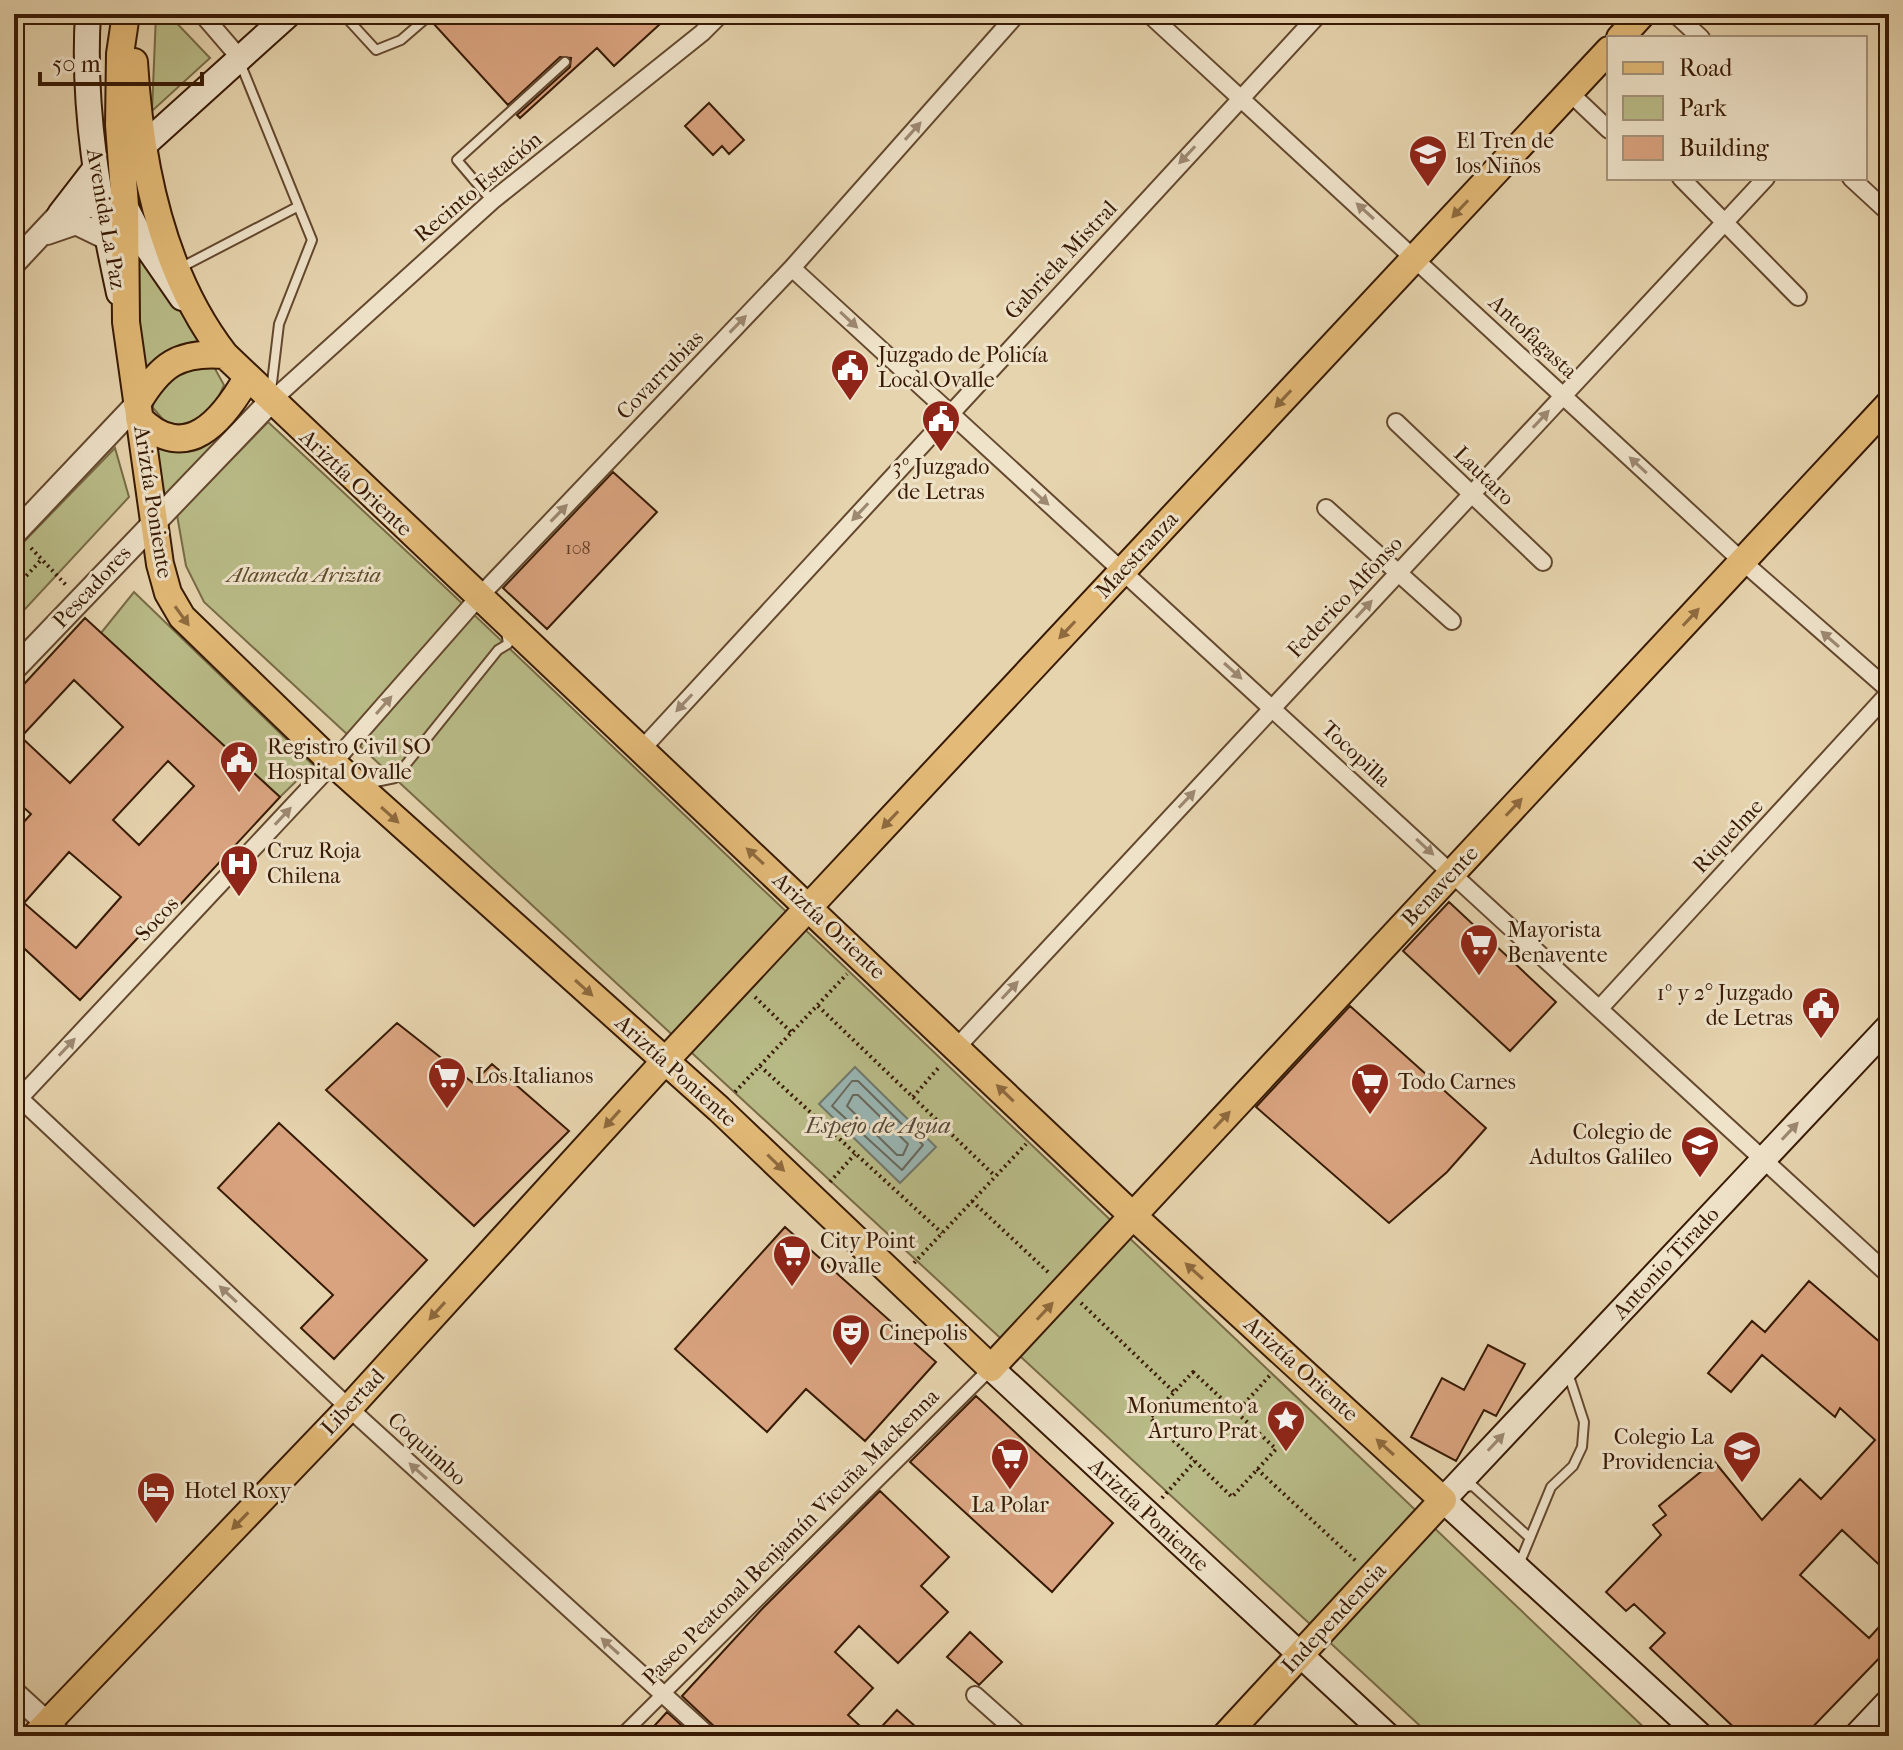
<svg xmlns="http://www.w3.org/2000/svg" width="1903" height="1750" font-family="'IM FELL French Canon',serif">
  <rect width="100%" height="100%" fill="#e6d4ae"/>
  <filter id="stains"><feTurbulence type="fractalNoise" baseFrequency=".0025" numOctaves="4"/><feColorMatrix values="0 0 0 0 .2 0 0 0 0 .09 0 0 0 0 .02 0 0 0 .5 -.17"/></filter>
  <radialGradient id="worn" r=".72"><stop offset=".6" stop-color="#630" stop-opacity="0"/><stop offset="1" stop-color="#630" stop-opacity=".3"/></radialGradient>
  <path fill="#b9bc88" stroke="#786b46" stroke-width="2" d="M156,14H168L210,58L152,111Z
    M132,243L204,345L142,381Z
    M188,359L214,367L224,385C214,410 195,428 167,424L153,408L154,390Z
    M240,412L247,417L166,504L155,446C198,463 213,443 240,412Z
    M268,422L448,590L1653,1736H1431L204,602L186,566L177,515Z
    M115,448L129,497L14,621V552Z
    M134,592L313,765L280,797L101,633Z"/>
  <path fill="#99b6b3" stroke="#72786d" stroke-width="2" d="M855,1067L936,1147L900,1183L819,1104Z"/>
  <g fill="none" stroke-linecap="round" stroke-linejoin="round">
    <path stroke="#68685c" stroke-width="2" d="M852,1081H858L923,1145L902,1170L832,1106Z
      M853,1095H858L908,1144L903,1155H897L847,1106Z"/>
  </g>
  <path fill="#d9a37f" stroke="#381a04" stroke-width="2" fill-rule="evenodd" d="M438,14H671L614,66L597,48L520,118L517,115L570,67L571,58L560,57L508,105L432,22Z
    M709,103L744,140L729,154L722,146L713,155L685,126Z
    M613,472L657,512L547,629L503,588Z
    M85,618L280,797L165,921L159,915L80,1000L14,939V833L31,814L14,799V695ZM74,680L123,727L70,783L21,737ZM168,761L194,786L139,845L113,820ZM69,852L121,897L76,948L24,903Z
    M1449,902L1556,1002L1510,1051L1403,951Z
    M1350,1006L1486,1128L1447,1172L1389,1223L1256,1107Z
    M397,1023L473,1083L492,1064L569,1131L474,1226L326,1090Z
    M279,1123L427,1260L334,1359L301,1328L333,1295L218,1188Z
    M785,1227L936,1362L865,1441L806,1389L767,1432L675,1349Z
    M1809,1281L1889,1350V1574L1842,1530L1800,1575L1869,1638L1889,1616V1648L1804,1736H1743L1650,1648L1665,1633L1634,1604L1626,1611L1606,1592L1661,1535L1653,1525L1666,1515L1659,1506L1714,1461L1762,1520L1800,1479L1821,1499L1875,1440L1840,1408L1835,1417L1762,1355L1731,1392L1708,1373L1752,1321L1765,1332Z
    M1488,1345L1525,1364L1496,1416L1484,1410L1456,1461L1411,1437L1442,1378L1464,1390Z
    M976,1396L1113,1523L1052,1592L910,1462Z
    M880,1491L949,1557L921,1586L948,1612L898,1663L859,1626L835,1652L873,1688L848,1715L871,1736H720L716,1728L682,1696L762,1609Z
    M970,1632L1002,1662L979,1685L947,1657Z
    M897,1710L926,1736H873Z
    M667,1712L693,1736H645Z"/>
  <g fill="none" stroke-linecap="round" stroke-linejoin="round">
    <defs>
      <path id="service" d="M343,14L376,50L401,40L431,14
        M241,65L312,240L279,324L271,391
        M492,201L457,160L565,62
        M180,268L297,207
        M366,784L395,778L498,650L508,644L506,631
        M1465,1487L1473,1486L1530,1538
        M1518,1567L1551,1487L1573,1466L1582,1447L1584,1422L1568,1373"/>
      <path id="pedestrian" d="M621,1736L991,1368"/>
      <path id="minor" d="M202,14L239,57
        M1149,14L1743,562L1889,690
        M1675,14L1701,38
        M1569,92L1609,130
        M1681,178L1798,297
        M1851,178L1889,213
        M792,268L1889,1275
        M270,402L492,201L702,33L721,14
        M1396,422L1543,562
        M1326,508L1452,621
        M641,750L1319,14
        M1600,1008L1889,693
        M957,1047L1766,178
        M14,1093L362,1420L709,1736
        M14,1104L333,763L478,598L792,268L1017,14
        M975,1695L1021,1736"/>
      <path id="tertiary" d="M47,233L76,223L107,238
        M14,263L60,214L86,206H118
        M14,534L137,404
        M14,669L270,402
        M14,1693L61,1736"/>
      <path id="secondary" d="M88,14C82,108 99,201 119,293
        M143,146L289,14
        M124,204L144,243L182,298
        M60,214L94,170
        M991,1368L1388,1736
        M1701,1736L1443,1500L1889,1026
        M1856,1736L1889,1701"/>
      <path id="primary" d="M126,14L120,54L119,125L125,206L126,322L160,564L168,593L182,617L333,763L719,1109L991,1368L1889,404
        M1620,38L1642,14
        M134,62C140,163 162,274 225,355L1133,1216L1443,1500L1225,1736
        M137,404C160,365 179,351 225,355
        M139,418C186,466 223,420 247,378
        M35,1736L349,1408L665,1061L1609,50"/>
    </defs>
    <use href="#service" stroke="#64482e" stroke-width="12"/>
    <use href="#pedestrian" stroke="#64482e" stroke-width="16"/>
    <use href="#minor" stroke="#64482e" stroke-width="20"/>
    <use href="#tertiary" stroke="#64482e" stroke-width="26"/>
    <use href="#secondary" stroke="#381a04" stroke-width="28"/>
    <use href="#primary" stroke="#381a04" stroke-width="30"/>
    <path stroke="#381a04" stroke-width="4" stroke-dasharray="2 4" stroke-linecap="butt" d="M31,548L66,585
      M14,589L42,559
      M755,997L792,1033
      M818,1006L995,1176
      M760,1066L942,1233
      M735,1092L847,974
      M913,1097L940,1066
      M830,1182L855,1154
      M972,1201L1048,1272
      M914,1263L1026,1144
      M1081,1303L1174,1392
      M1193,1372L1276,1449L1232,1497L1150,1418Z
      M1236,1413L1272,1373
      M1257,1469L1356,1561
      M1162,1498L1195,1461"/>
    <use href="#service" stroke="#efe3ca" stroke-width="8"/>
    <use href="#pedestrian" stroke="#efe3ca" stroke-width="12"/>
    <use href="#minor" stroke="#efe3ca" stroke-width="16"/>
    <use href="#tertiary" stroke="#efe3ca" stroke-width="22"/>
    <use href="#secondary" stroke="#efe3ca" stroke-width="24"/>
    <use href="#primary" stroke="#e3ba77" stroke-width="26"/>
  </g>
  <defs><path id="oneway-solid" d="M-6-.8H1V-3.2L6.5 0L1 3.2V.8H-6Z" transform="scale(2)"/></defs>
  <g fill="#9d8971">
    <use href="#oneway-solid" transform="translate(913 131) rotate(-48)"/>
    <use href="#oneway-solid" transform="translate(1187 155) rotate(133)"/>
    <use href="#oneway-solid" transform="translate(1365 211) rotate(-138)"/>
    <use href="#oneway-solid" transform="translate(849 320) rotate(43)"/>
    <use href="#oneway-solid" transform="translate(738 324) rotate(-46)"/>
    <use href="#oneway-solid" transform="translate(1541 419) rotate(-47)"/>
    <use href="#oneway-solid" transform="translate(1638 465) rotate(-137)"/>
    <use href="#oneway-solid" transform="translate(1040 497) rotate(42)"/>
    <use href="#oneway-solid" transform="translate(860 512) rotate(133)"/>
    <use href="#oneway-solid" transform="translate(559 513) rotate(-46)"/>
    <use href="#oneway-solid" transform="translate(1364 609) rotate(-47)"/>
    <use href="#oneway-solid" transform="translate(1830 639) rotate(-139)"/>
    <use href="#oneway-solid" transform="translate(1233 671) rotate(42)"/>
    <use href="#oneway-solid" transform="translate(684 703) rotate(133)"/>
    <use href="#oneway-solid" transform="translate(384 705) rotate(-49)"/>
    <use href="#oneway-solid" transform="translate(1187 799) rotate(-47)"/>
    <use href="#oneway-solid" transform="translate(283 816) rotate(-47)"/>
    <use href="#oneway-solid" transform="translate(1425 847) rotate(43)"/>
    <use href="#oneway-solid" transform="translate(1010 990) rotate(-47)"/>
    <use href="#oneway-solid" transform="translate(67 1047) rotate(-47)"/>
    <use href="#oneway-solid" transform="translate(1790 1131) rotate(-47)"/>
    <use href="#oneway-solid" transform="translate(228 1294) rotate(-137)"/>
    <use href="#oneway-solid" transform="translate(1496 1442) rotate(-47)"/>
    <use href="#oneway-solid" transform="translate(418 1471) rotate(-138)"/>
    <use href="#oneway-solid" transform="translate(610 1646) rotate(-138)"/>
  </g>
  <g fill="#8e6a3e">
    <use href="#oneway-solid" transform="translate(1460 209) rotate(133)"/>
    <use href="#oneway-solid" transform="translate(1283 399) rotate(133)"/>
    <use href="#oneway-solid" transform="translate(182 616) rotate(54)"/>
    <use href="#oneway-solid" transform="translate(1691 617) rotate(-47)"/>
    <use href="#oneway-solid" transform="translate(1067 630) rotate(133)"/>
    <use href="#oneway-solid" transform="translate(1514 807) rotate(-47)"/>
    <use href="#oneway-solid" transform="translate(390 815) rotate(42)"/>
    <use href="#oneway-solid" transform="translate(890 820) rotate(133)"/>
    <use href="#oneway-solid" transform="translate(755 856) rotate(-137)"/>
    <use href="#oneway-solid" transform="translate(584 988) rotate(42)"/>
    <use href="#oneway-solid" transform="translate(1005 1093) rotate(-136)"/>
    <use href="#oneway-solid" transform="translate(612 1119) rotate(132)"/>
    <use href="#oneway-solid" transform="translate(1222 1120) rotate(-47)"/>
    <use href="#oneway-solid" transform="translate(776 1163) rotate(44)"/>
    <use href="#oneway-solid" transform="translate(1194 1271) rotate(-138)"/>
    <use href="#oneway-solid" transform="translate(437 1311) rotate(132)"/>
    <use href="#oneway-solid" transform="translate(1045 1311) rotate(-47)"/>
    <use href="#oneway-solid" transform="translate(1385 1447) rotate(-138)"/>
    <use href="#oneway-solid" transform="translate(240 1521) rotate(134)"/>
  </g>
  <defs>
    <symbol id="school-pin" viewBox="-11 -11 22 30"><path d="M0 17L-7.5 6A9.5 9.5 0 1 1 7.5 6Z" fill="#8f2418" stroke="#efe3ca"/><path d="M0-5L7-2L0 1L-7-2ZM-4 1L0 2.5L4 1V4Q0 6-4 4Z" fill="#fff"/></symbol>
    <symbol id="civic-pin" viewBox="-11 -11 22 30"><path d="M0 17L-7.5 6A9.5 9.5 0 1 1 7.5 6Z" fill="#8f2418" stroke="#efe3ca"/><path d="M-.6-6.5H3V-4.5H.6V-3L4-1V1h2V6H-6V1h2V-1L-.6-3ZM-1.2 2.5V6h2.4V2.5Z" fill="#fff"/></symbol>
    <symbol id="hospital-pin" viewBox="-11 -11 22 30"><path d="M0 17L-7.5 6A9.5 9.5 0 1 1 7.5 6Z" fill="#8f2418" stroke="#efe3ca"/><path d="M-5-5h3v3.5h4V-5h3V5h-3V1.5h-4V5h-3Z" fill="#fff"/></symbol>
    <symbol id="supermarket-pin" viewBox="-11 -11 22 30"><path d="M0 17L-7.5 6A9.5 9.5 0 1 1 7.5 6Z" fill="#8f2418" stroke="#efe3ca"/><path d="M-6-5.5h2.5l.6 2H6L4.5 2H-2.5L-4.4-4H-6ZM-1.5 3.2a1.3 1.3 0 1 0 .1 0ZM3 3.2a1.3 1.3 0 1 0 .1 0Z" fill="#fff"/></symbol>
    <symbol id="theatre-pin" viewBox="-11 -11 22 30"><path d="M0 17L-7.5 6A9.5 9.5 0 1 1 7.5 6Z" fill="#8f2418" stroke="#efe3ca"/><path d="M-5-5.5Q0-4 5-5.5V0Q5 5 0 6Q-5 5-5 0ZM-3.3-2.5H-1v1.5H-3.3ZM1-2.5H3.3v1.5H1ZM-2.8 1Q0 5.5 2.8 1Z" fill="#fff"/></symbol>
    <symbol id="sight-pin" viewBox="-11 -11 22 30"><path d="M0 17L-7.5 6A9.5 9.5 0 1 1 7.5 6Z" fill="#8f2418" stroke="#efe3ca"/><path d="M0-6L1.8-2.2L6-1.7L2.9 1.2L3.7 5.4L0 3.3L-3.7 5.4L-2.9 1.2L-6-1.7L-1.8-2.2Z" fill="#fff"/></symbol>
    <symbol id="hotel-pin" viewBox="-11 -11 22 30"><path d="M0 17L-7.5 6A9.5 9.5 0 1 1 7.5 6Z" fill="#8f2418" stroke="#efe3ca"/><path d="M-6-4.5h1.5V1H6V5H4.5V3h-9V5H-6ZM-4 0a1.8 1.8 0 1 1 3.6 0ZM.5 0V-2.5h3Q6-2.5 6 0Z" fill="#fff"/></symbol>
  </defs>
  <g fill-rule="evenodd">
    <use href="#school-pin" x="1406" y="132" width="44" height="60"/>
    <use href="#civic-pin" x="828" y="346" width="44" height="60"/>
    <use href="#civic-pin" x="919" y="397" width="44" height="60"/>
    <use href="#civic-pin" x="217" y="738" width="44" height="60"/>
    <use href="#hospital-pin" x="217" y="842" width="44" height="60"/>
    <use href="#supermarket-pin" x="1457" y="921" width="44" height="60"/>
    <use href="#civic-pin" x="1799" y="984" width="44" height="60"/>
    <use href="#supermarket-pin" x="425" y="1054" width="44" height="60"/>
    <use href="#supermarket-pin" x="1348" y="1060" width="44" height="60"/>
    <use href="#school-pin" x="1678" y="1123" width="44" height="60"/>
    <use href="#supermarket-pin" x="770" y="1232" width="44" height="60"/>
    <use href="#theatre-pin" x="829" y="1311" width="44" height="60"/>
    <use href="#sight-pin" x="1264" y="1397" width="44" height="60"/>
    <use href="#school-pin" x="1720" y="1428" width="44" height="60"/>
    <use href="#supermarket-pin" x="988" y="1435" width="44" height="60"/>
    <use href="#hotel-pin" x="134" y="1469" width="44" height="60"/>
  </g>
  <g text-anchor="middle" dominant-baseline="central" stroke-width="6" stroke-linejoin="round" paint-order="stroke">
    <g font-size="18" fill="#603c23">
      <text x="578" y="548">108</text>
    </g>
    <g font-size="22" fill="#381a04" stroke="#efe3ca" text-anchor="start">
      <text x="1456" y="141">El Tren de<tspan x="1456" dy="25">los Niños</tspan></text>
      <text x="878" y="355">Juzgado de Policía<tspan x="878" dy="25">Local Ovalle</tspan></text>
      <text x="941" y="467" text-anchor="middle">3º Juzgado<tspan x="941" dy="25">de Letras</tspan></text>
      <text x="267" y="747">Registro Civil SO<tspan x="267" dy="25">Hospital Ovalle</tspan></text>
      <text x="267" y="851">Cruz Roja<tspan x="267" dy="25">Chilena</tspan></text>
      <text x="1507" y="930">Mayorista<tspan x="1507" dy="25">Benavente</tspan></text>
      <text x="1793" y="993" text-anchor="end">1º y 2° Juzgado<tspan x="1793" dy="25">de Letras</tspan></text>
      <text x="475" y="1076">Los Italianos</text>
      <text x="1398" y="1082">Todo Carnes</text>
      <text x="1672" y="1132" text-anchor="end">Colegio de<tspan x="1672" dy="25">Adultos Galileo</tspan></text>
      <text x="820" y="1241">City Point<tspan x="820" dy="25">Ovalle</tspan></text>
      <text x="879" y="1333">Cinepolis</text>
      <text x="1258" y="1406" text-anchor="end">Monumento a<tspan x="1258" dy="25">Arturo Prat</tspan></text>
      <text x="1714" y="1437" text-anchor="end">Colegio La<tspan x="1714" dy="25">Providencia</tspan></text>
      <text x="184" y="1491">Hotel Roxy</text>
      <text x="1010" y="1505" text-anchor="middle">La Polar</text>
    </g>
    <g font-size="22" fill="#381a04" stroke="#efe3ca">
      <text transform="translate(478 187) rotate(-40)">Recinto Estación</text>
      <text transform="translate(106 219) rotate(80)">Avenida La Paz</text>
      <text transform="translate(1061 260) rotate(-47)">Gabriela Mistral</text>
      <text transform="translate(1533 337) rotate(43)">Antofagasta</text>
      <text transform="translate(660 375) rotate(-46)">Covarrubias</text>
      <text transform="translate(1484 476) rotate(44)">Lautaro</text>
      <text transform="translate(356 483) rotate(43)">Ariztía Oriente</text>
      <text transform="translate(153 502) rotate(81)">Ariztía Poniente</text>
      <text transform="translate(1137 555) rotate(-47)">Maestranza</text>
      <text transform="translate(92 587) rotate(-47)">Pescadores</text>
      <text transform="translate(1345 597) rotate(-47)">Federico Alfonso</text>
      <text transform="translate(1356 754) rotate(43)">Tocopilla</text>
      <text transform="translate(1728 836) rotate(-47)">Riquelme</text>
      <text transform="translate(1440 886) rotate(-47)">Benavente</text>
      <text transform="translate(157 919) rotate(-47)">Socos</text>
      <text transform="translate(829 926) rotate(43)">Ariztía Oriente</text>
      <text transform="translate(676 1071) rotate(42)">Ariztía Poniente</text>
      <text transform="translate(1666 1263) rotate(-47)">Antonio Tirado</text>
      <text transform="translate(1301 1369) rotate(42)">Ariztía Oriente</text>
      <text transform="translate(353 1402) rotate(-47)">Libertad</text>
      <text transform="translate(427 1449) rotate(42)">Coquimbo</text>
      <text transform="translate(1149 1515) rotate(43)">Ariztía Poniente</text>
      <text transform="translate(791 1537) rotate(-45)">Paseo Peatonal Benjamín Vicuña Mackenna</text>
      <text transform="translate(1334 1618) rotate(-47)">Independencia</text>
    </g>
    <g font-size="22" font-style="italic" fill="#5f4b2c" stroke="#efe3ca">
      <text x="304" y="575">Alameda Ariztia</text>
    </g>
    <g font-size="24" font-style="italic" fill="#554939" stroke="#efe3ca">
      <text x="878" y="1125">Espejo de Agua</text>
    </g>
  </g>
  <rect width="1903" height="1750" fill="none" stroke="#e6d4ae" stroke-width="48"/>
  <rect x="16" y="16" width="1871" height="1718" fill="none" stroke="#381a04" stroke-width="4"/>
  <rect x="24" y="24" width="1855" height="1702" fill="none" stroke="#381a04" stroke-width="2"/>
  <rect x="1607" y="36" width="260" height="144" fill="#efe3ca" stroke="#a6937b" stroke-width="2"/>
  <rect x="1623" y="62" width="40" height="12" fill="#e3ba77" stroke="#a6937b" stroke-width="2"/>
  <text x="1679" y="76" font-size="24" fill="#381a04">Road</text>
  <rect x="1623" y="96" width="40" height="24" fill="#b9bc88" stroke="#a6937b" stroke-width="2"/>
  <text x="1679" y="116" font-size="24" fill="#381a04">Park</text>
  <rect x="1623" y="136" width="40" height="24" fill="#d9a37f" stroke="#a6937b" stroke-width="2"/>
  <text x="1679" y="156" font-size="24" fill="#381a04">Building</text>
  <path d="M40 72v12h162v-12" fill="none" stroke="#381a04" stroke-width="4"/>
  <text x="52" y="72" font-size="24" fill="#381a04" stroke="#efe3ca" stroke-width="6" paint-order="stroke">50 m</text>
  <rect width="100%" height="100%" filter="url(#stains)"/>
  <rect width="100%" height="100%" fill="url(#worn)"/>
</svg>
